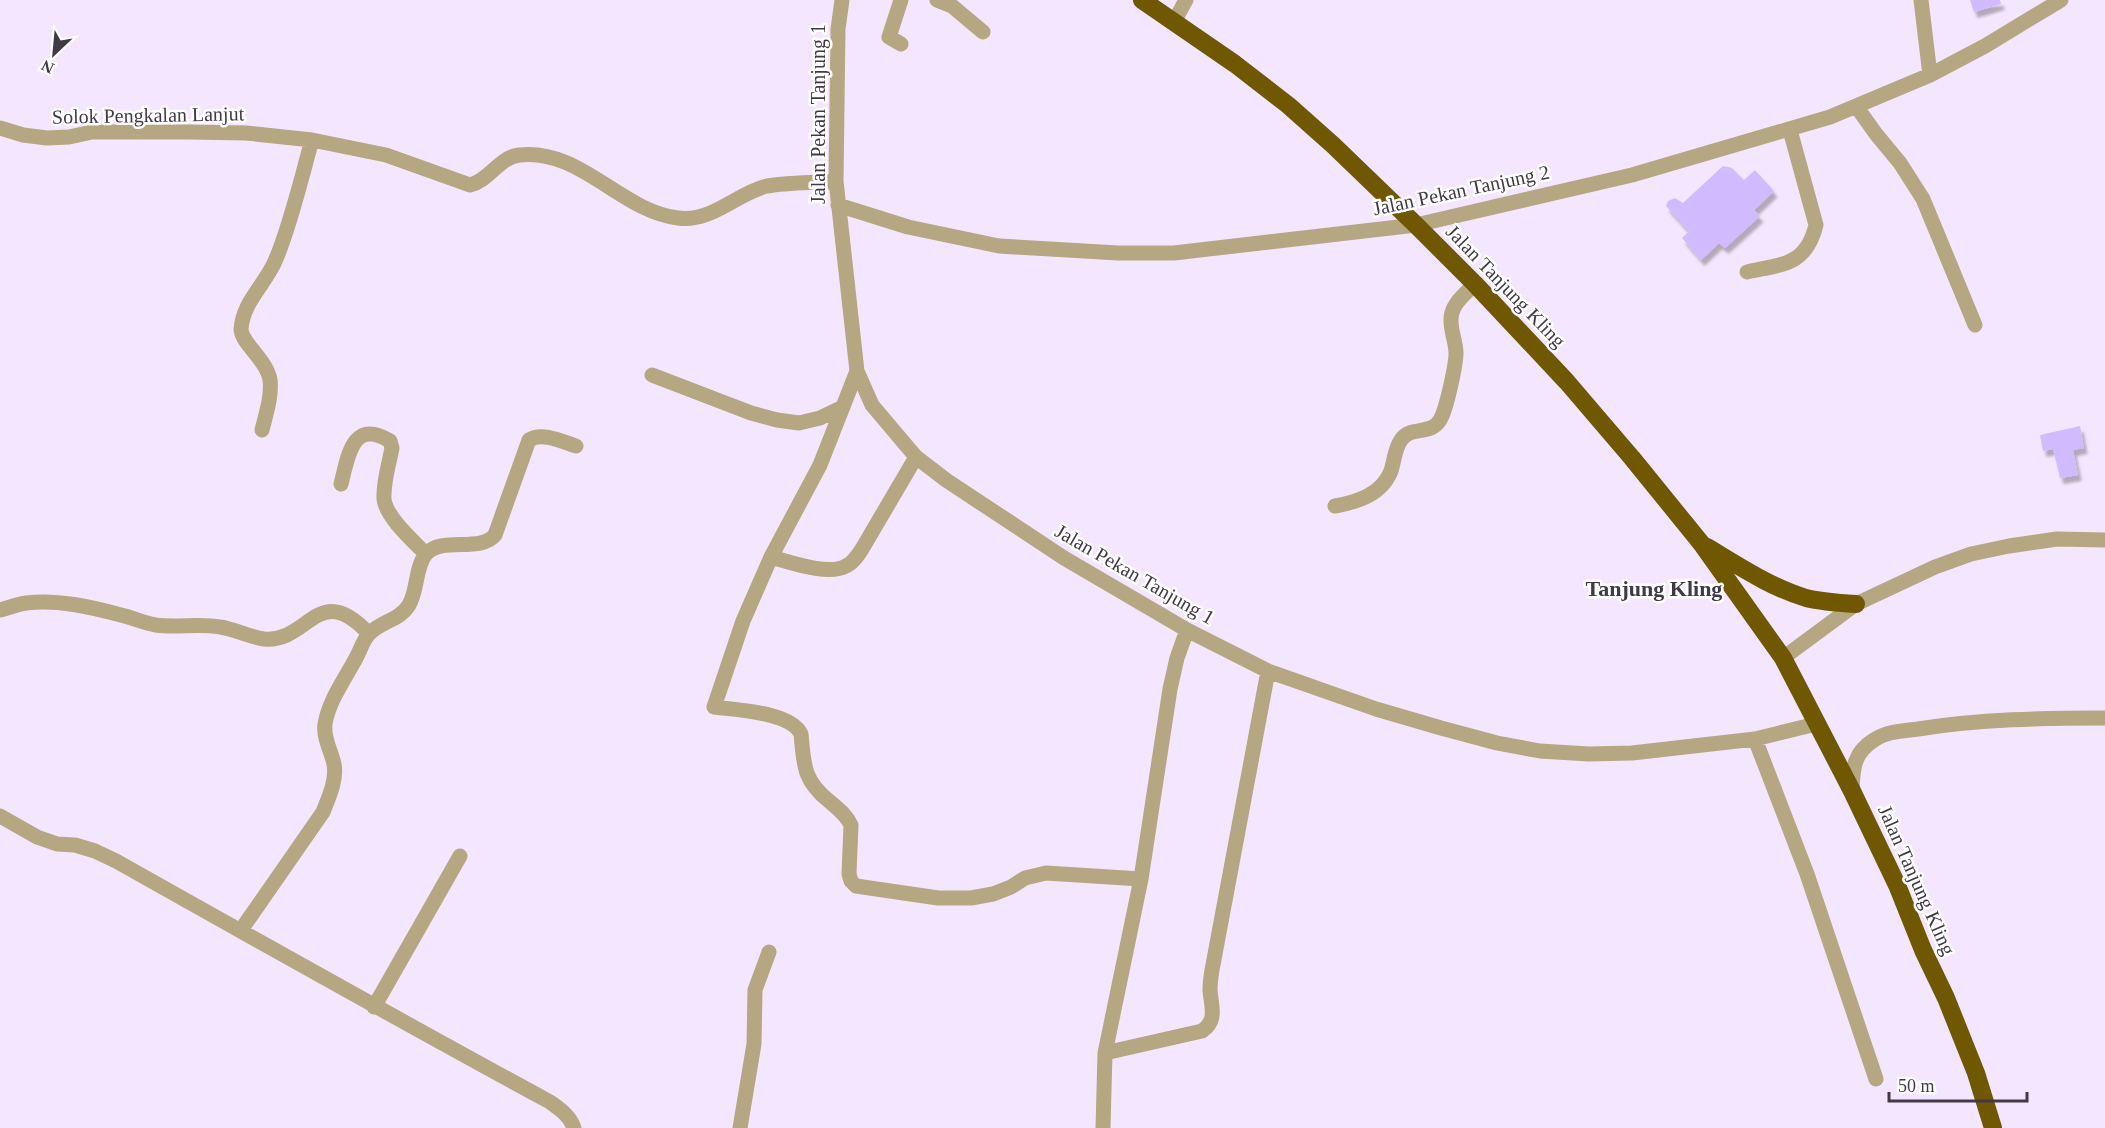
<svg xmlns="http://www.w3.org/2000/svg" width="2105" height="1128" font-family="'Times New Roman',serif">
  <defs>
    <filter id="shadow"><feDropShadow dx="3.5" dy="6" stdDeviation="1.5" flood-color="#0004"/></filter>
  </defs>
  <rect width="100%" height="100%" fill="#f4e6fe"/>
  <path fill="#d1bafd" filter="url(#shadow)" d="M1970,0H2000L2001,4L1974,12Z
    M1723,166L1732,168L1744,180L1755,170L1774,191L1754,210L1760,216L1725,248L1719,243L1701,260L1682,238L1689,231L1666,206L1668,201L1675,198L1683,203Z
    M2080,426L2084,448L2073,450L2078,475L2060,478L2053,449L2043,451L2040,435Z"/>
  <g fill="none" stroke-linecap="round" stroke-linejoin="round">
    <path stroke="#b4a781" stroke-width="15" d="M842,0L838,29L836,181L857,371L872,405L916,457L946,480L1064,558L1187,630L1268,671L1376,709L1441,728L1497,743L1540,751L1589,754L1632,753L1755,739L1816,724
      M901,0L889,37L901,44
      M937,0L952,6L983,32
      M1921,0L1930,75
      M1175,20L1186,0
      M1856,106L1876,134L1900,163L1923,199L1975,325
      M0,128L23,135L47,138L69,137L92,132H189L246,133L312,140L386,155L470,185C490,180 498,158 519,155C581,148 620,211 678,218C711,223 737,193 767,186C789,182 814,183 836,181
      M838,205L908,227L999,246L1118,253H1174L1416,225L1632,175L1830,117L1930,75L1985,46L2061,0
      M1747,272C1782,264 1806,266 1816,225L1790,130
      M857,371L820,465L771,557L743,621L714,707C736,710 791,712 801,734C804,765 803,780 829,801C837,808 846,814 851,825L849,874L851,881L856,886L938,898H971L993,894L1011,887L1025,878L1046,873L1141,879
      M652,375L751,413L777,420L799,423L820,418L843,407
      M262,430C266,414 272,396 270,380C267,360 241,343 241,329C243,301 266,284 276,259C291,223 301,179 312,140
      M341,484C348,457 352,418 390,441L392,448C389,464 383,483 384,499C386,517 413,541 426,554
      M1335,506C1358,502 1382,494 1391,471C1394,461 1395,448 1401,440C1411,424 1433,438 1442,416C1447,405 1456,365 1456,353C1456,343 1451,332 1451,321C1450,305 1465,294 1475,284
      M771,557C790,562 828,576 846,566C853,563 858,555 862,549L916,457
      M0,610C8,608 18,604 26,603C57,599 91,607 121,615C133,618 145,623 156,625C177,628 199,623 220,627C235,629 249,637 264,639C309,643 318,579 369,634
      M1783,658L1856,604L1935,567L1971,554L2009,546L2057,539L2105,540
      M1755,739L1807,874L1876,1079
      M1852,791C1853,769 1853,753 1874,740C1887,731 1903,731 1918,729C1980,719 2043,718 2105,718
      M0,816L37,837L57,844L75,845L95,851L116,861C260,942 404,1023 550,1102C560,1109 570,1116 574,1128
      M241,930L323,812C329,797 337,780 334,764C331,750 323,738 325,724C329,700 345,679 356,658C360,651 363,640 369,634C381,621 399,621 409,605C418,590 415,567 426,554C442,536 480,553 495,535L529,440C542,432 561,441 576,446
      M374,1007L460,856
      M1105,1053L1202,1031C1218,1020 1211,1006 1210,990C1210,983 1211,976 1212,970L1268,671
      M740,1128L754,1044L755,990L769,952
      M1103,1128L1105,1053L1141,879L1170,689L1177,658L1187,630"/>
    <path stroke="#6f5801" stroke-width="18" d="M1142,0L1235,64L1288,105L1333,145L1416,225L1475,284L1567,382L1632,458L1701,543L1783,658L1852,791L1897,885L1923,950L1946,998L1976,1073L1993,1128
      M1707,547C1739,566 1770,587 1806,598C1822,602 1839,603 1856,604"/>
  </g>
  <g text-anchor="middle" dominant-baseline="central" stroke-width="5" stroke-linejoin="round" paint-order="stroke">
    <g font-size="20" fill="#413a46" stroke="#fff">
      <text transform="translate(818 114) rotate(-90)">Jalan Pekan Tanjung 1</text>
      <text transform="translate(148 115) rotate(-1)">Solok Pengkalan Lanjut</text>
      <text transform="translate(1461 190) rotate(-12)">Jalan Pekan Tanjung 2</text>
      <text transform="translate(1506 286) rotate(46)">Jalan Tanjung Kling</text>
      <text transform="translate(1135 574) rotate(30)">Jalan Pekan Tanjung 1</text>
      <text transform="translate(1917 880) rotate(66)">Jalan Tanjung Kling</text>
    </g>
    <g font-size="22" font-weight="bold" fill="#413a46" stroke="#fff">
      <text x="1654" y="588">Tanjung Kling</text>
    </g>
  </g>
  <g transform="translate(54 54) rotate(206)" stroke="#ffffff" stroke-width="4.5" paint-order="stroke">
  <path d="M0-4.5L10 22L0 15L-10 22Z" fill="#413a46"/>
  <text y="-9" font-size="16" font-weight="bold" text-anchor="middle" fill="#413a46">N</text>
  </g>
  <path d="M1889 1092v9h138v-9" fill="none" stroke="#413a46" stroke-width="3"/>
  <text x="1898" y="1092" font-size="18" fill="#413a46" stroke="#ffffff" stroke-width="4.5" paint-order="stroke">50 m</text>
</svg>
